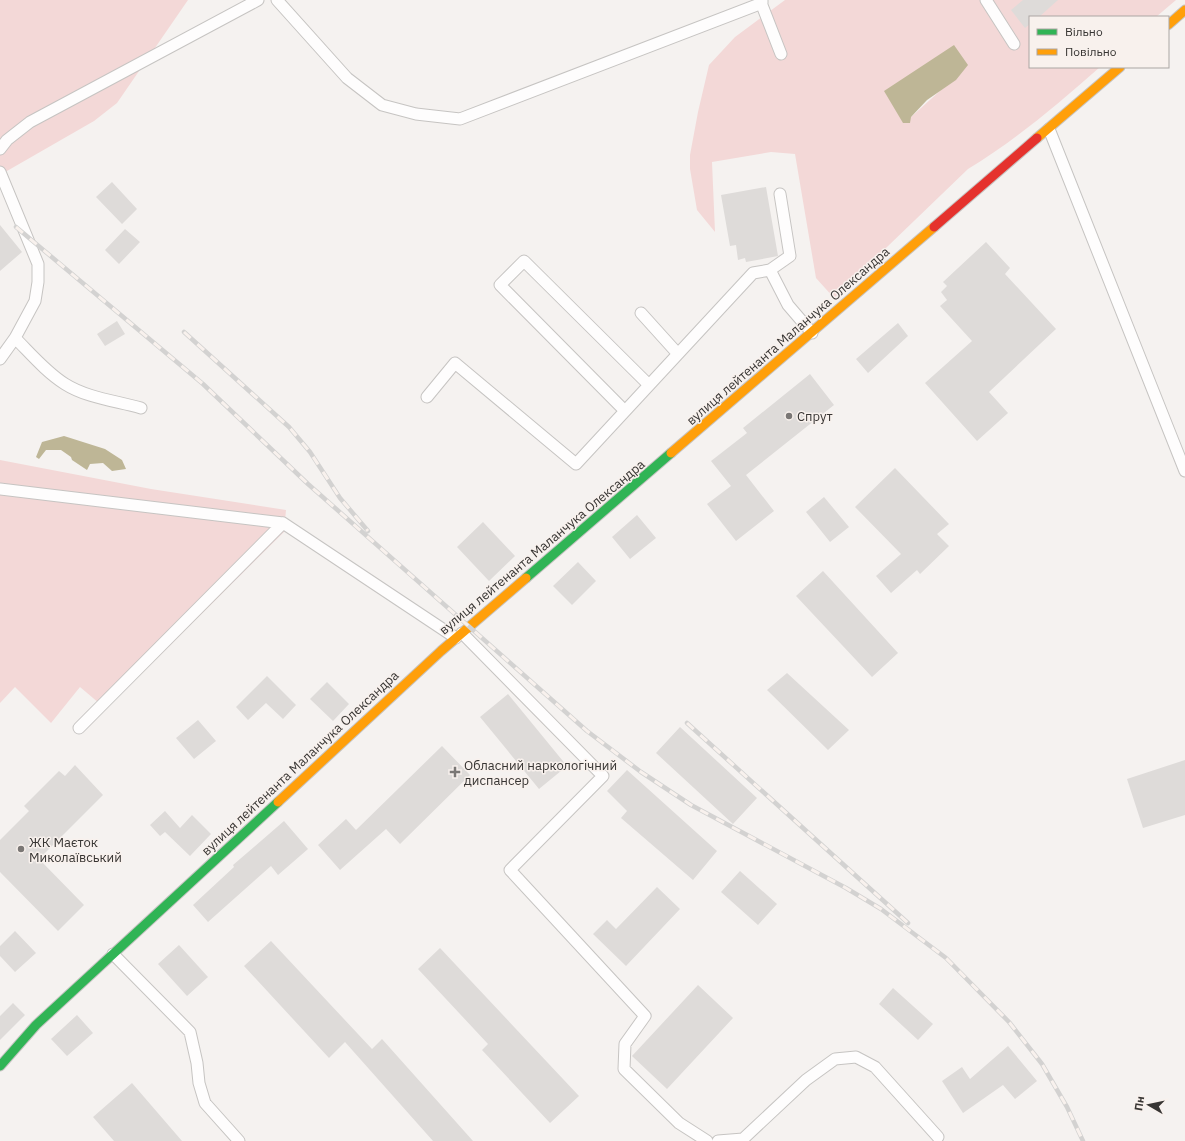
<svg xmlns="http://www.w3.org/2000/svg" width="1185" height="1141" font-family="'IBM Plex Sans',sans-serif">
  <rect width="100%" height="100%" fill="#f5f2f0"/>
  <path fill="#f3d8d7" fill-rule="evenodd" d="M0,0H188L117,103L94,121L0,175Z
    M785,0H1176L1156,17H1030V67H1100C1058,104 1016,140 968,169L834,298L816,278L795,154L771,152L712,162L715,232L697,210L690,169V155L698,112L709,65L735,37ZM954,45L941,90L911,117Z
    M0,460L151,489L286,510L284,532L106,709L80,687L51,723L15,687L0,703Z"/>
  <path fill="#beb696" d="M954,45L968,65L956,80L927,100L911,117L910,123H903L884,91Z
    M64,436L105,449L122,460L126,469L112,471L103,463L90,464L87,470L72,460L71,457L61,450H46L39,459L36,457L42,442Z"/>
  <path fill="#dedbd9" d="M1023,0H1058L1039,17H1030V24L1025,28L1011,10Z
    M112,182L137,209L122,224L96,197Z
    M766,187L778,256L746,262L745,258L738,260L736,245L730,246L721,195Z
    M0,225L22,252L0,271Z
    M125,229L140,242L119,264L105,250Z
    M986,242L1010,268L1005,274L1056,329L989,392L1008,413L977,441L925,383L972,341L940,306L947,300L941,292L947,286L943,282Z
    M117,321L125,334L105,346L97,334Z
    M898,323L908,336L868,373L856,359Z
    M810,374L834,405L746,475L774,511L736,541L707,504L731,486L711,461L747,433L743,428Z
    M895,468L949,524L937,534L949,546L920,574L917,570L891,593L876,576L901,554L855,507Z
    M824,497L849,527L830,542L806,512Z
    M637,515L656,538L630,559L612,537Z
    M483,522L515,556L489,581L457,547Z
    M578,562L596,581L572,605L553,586Z
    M823,571L898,653L872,677L796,596Z
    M787,673L849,730L828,750L767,690Z
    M267,676L296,705L283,719L266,703L248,720L236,707Z
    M327,682L349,704L333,721L310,699Z
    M508,694L567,766L539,789L480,717Z
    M198,720L216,741L194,759L176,738Z
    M680,727L757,798L733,824L656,753Z
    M442,746L470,775L400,844L386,829L340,870L318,845L346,819L356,830Z
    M1185,760V815L1143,828L1127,779Z
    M75,765L103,795L39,859L84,905L58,931L0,872V840L29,811L24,806L59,771L65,776Z
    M627,770L717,851L693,880L621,818L627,811L607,791Z
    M165,811L180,828L192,815L211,834L190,856L165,832L160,836L150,825Z
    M284,821L308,849L278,875L271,866L208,922L193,905L234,867L233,865Z
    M740,871L777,904L758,925L721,892Z
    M657,887L680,909L626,966L593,934L607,920L616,929Z
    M15,931L36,953L15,972L0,956V946Z
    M271,941L372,1049L382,1039L473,1141H433L345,1042L329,1058L244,966Z
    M179,945L208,977L187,996L158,964Z
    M440,948L579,1096L550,1123L482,1050L488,1044L418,969Z
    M698,985L733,1018L667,1089L632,1056Z
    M893,988L933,1024L918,1040L879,1004Z
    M13,1003L25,1015L0,1040V1016Z
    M77,1015L93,1033L67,1056L51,1039Z
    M1008,1046L1037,1081L1015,1099L1003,1085L963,1113L942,1081L962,1067L970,1079Z
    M132,1083L182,1141H114L93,1117Z"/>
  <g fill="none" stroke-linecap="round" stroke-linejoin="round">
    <defs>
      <path id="lane" d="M277,0L347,78L382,105L416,114L460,119L762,3V0
        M760,0L781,54
        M986,0L1014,44
        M1049,129L1185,471
        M0,149L7,140L30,122L258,0
        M0,172L38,264V282L35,301L15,338L0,359
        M770,270L788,305L812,333
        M641,313L678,354
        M15,338C31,354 46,372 65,384C87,398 117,401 141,408
        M427,397L455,363L576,464L753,273L770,270L790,256L780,194
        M625,411L500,285L524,261L649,385
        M0,489L283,523
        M462,633L603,776L510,870L645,1016L625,1044L624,1069L679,1123L707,1141
        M79,728L283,523L456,638
        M113,954L190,1032L197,1063L199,1083L205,1103L239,1141
        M718,1141L743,1139L806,1080L835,1059L856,1057L875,1067L938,1137"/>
      <path id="fast" d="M526,578L671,453
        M0,1066L36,1025L278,802"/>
      <path id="slow" d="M1168,25L1185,10
        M1037,138L1120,67
        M671,453L934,227
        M278,802L441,651L526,578"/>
      <path id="jam" d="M934,227L1037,138"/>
    </defs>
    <use href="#lane" stroke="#c6c4c2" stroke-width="13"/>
    <use href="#fast" stroke="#c6c4c2" stroke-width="11"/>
    <use href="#slow" stroke="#c6c4c2" stroke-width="11"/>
    <use href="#jam" stroke="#c6c4c2" stroke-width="11"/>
    <use href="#lane" stroke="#fefdfd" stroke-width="11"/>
    <use href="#fast" stroke="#30b455" stroke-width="9"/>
    <use href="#slow" stroke="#ff9f0a" stroke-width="9"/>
    <use href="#jam" stroke="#e5322d" stroke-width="9"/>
    <defs>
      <path id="rail" d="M16,227L203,384L308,484L587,731L641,772L691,805L846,888L881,909L946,958L1009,1022L1042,1064L1067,1107L1083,1141
        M184,332L289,427L310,452L340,498L368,531
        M687,723L908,923"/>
    </defs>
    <use href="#rail" stroke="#d3d2d1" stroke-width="4.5"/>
    <use href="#rail" stroke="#f8f1ed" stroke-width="3" stroke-dasharray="9" stroke-linecap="butt"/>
  </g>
  <g fill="#7a7775" stroke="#f8f1ed" stroke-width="1.5">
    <circle cx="789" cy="416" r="4"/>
    <path d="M453 766h4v4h4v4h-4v4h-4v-4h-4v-4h4z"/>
    <circle cx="21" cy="849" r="4"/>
  </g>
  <g text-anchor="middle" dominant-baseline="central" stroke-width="3" stroke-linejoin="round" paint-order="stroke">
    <g font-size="13" fill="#373533" stroke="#f8f1ed">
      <text transform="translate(788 336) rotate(-41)">вулиця лейтенанта Маланчука Олександра</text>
      <text transform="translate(542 547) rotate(-40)">вулиця лейтенанта Маланчука Олександра</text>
      <text transform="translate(300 763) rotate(-43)">вулиця лейтенанта Маланчука Олександра</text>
    </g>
    <g font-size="13" fill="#373533" stroke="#f8f1ed" text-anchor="start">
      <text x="797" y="416">Спрут</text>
      <text x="464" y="765">Обласний наркологічний<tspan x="464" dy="15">диспансер</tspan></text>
      <text x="29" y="842">ЖК Маєток<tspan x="29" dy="15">Миколаївський</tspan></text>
    </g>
  </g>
  <rect x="1029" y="16" width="140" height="52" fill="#f8f1ed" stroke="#aba6a3"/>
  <rect x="1037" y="29" width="20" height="6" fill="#30b455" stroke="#aba6a3"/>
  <text x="1065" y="36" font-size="12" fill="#373533">Вільно</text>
  <rect x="1037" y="49" width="20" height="6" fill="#ff9f0a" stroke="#aba6a3"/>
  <text x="1065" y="56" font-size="12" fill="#373533">Повільно</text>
  <g transform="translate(1149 1105) rotate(279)" stroke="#f8f1ed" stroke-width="3" paint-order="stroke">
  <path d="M0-3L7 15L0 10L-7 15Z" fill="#373533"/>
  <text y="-6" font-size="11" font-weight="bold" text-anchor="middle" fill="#373533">Пн</text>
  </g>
</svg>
